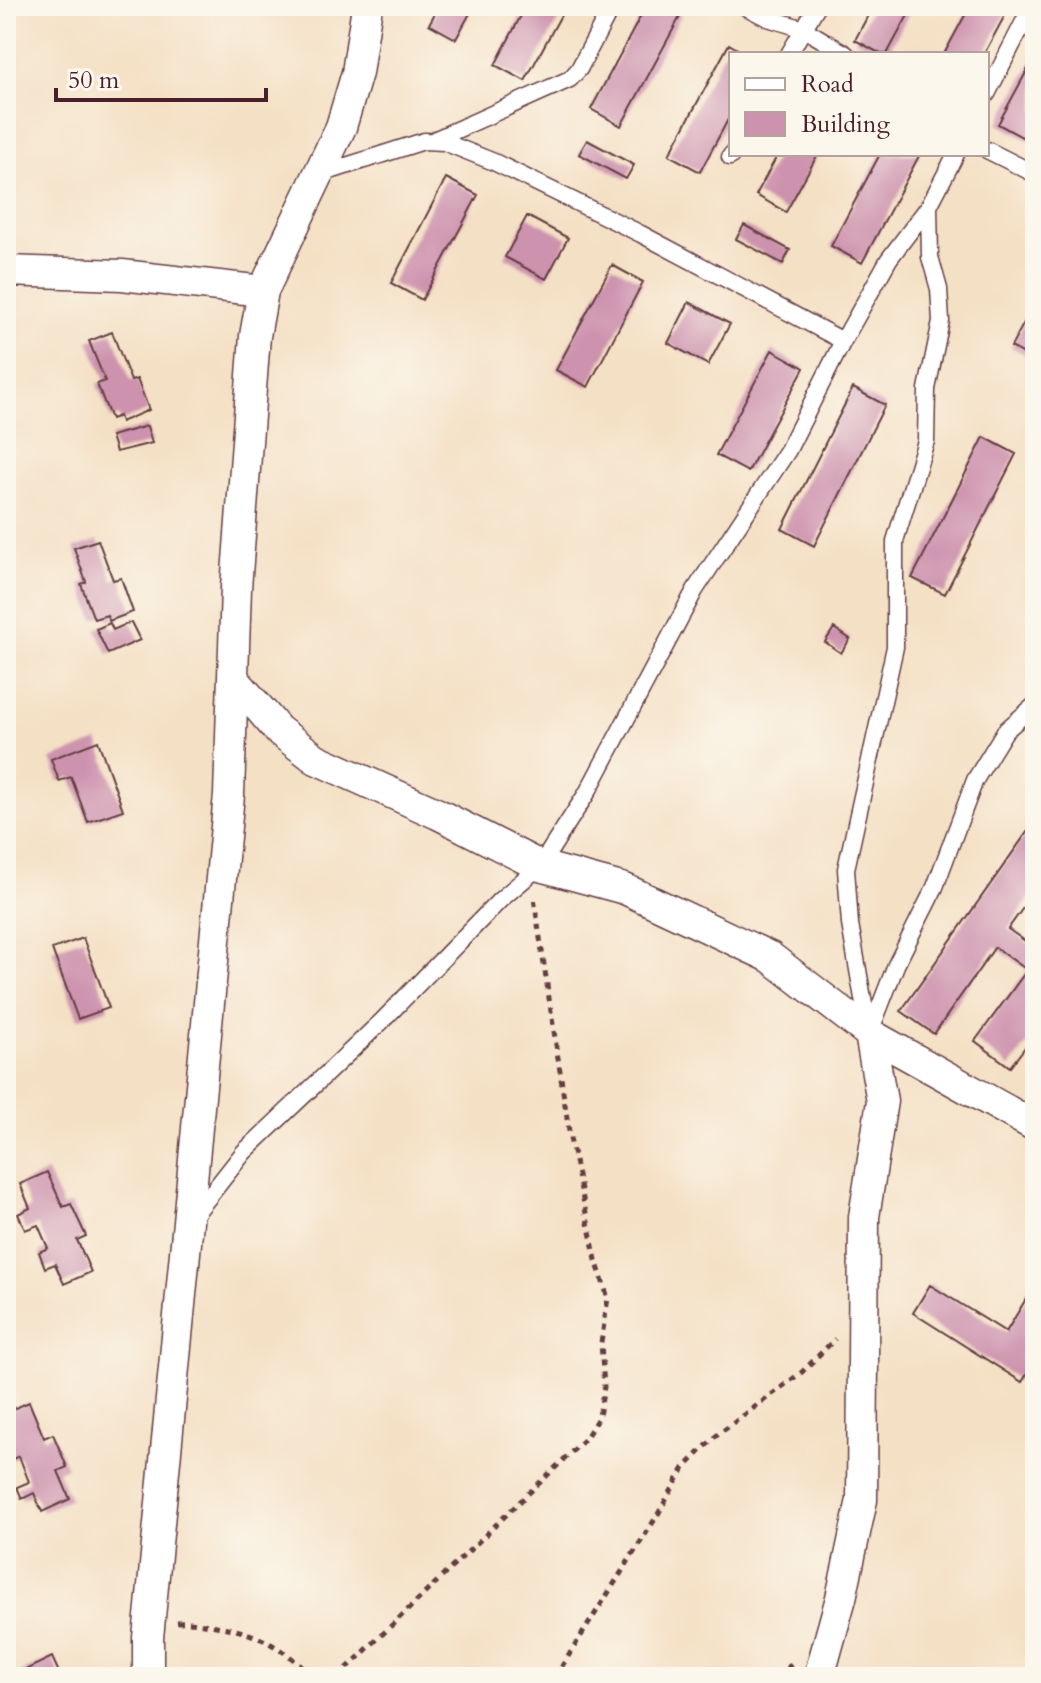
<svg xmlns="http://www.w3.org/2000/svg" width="1041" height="1683" font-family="Cardo,serif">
  <rect width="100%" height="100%" fill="#fbf7ec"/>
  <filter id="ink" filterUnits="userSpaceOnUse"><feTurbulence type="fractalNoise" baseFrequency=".0125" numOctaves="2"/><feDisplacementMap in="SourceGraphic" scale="16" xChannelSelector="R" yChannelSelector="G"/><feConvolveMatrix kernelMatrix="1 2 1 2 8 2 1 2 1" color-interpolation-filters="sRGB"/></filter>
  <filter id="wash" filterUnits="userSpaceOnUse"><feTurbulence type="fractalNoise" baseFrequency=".006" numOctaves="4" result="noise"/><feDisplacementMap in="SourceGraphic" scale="32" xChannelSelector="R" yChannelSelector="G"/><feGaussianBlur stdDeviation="1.8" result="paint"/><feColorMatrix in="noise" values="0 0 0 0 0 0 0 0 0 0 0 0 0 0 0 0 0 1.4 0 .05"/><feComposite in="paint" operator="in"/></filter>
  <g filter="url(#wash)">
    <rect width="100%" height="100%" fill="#f4e0c5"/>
    <g id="blocks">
      <path fill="#cd93ae" d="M439,6H474L456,39L429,24Z
        M526,6H566L525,81L495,65Z
        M646,6H665L681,15L621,126L591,109Z
        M873,6H913L887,54H881L855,40Z
        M970,6H1010L984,54H944Z
        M729,44L746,54H731V114L700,172L669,155Z
        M1035,56V130L1029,141L998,124Z
        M587,140L634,165L626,179L579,154Z
        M778,154H818L786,212L756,195Z
        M880,154H920L862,263L831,246Z
        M446,178L478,195L422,300L391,283Z
        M527,216L568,238L546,279L505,257Z
        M744,225L790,250L783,264L736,239Z
        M612,265L643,282L588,387L556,370Z
        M689,302L730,324L708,365L668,343Z
        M1035,302V360L1011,347Z
        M112,332L131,381L137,379L149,410L121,422L119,416L111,419L97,384L105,381L89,341Z
        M772,350L804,368L748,472L716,455Z
        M853,388L885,405L814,546L782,529Z
        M147,426L152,443L116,452L111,436Z
        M984,437L1016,454L945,594L912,578Z
        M98,540L113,580L121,578L133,612L109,621L107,615L94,619L81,584L86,582L74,548Z
        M131,622L140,640L108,654L96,629L110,623L113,630Z
        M834,628L850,639L841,653L825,642Z
        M98,741L123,810L88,822L71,777L59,781L51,759Z
        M1035,821V891L1008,929L1035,948V1034L1010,1067L975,1041L1027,970L995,947L934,1034L901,1011Z
        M83,938L109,1008L78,1019L52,949Z
        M47,1172L63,1207L71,1204L86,1236L77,1240L91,1272L64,1284L55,1264L45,1268L39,1252L48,1248L38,1225L25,1230L18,1214L30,1208L20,1184Z
        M930,1285L1006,1332L1026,1299L1035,1305V1361L1022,1382L913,1313Z
        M29,1402L44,1438L53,1434L67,1467L58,1471L70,1499L42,1512L34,1493L22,1499L17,1487L29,1482L19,1456L6,1462V1444L12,1442L10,1436L6,1438V1412Z
        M52,1657L61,1677H23L21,1672Z"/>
    </g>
  </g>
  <g filter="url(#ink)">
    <use href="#blocks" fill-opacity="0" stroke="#643c42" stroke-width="2"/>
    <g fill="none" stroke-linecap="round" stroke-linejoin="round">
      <defs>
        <path id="service" d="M744,6L768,18L804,29L846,54
          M789,54L817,6
          M987,94L1032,6
          M434,140L570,79L579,69L612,6
          M987,150L1035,174
          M730,157L732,154
          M321,174L424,141L444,142L494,162L641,234L843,341
          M870,1032L896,965L935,887L975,780L1005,731L1035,705
          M869,1033L850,924L846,869L895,647V541L926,441L927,389L941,321L939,289L930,257L929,206
          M192,1218L244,1152L382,1021L500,900L540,866L587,793L695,590L788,450L843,341L889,259L929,206L956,154"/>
        <path id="minor" d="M6,271L122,275L263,291
          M233,678L278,730L316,759L438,814L540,866L625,889L770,957L870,1034L1035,1126
          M148,1677V1638L229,795L236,588L255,336L263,291L341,127L357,73L367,6
          M819,1677L841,1598L862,1500L864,1217L882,1101L870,1034"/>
      </defs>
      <use href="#service" stroke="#643c42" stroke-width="19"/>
      <use href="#minor" stroke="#643c42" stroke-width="33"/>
      <path stroke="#643c42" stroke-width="5" stroke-dasharray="6 6" stroke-linecap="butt" d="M177,1622C188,1621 198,1623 209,1625C255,1631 280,1645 313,1677
        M338,1677L585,1439L599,1416L604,1387L601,1343L608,1298L596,1260L570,1138L534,898
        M555,1677L657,1516L684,1468L716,1436L802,1372L835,1339
        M779,1677L792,1663"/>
      <use href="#service" stroke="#fff" stroke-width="16"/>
      <use href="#minor" stroke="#fff" stroke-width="30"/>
    </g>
  </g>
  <rect width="1041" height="1683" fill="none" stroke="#fbf7ec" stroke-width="32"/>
  <rect x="729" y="52" width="260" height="104" fill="#fbf7ec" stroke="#b4a19f" stroke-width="2"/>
  <rect x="745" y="78" width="40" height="12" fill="#ffffff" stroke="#b4a19f" stroke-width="2"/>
  <text x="801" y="92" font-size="24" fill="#4a1f2b">Road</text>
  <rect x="745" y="112" width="40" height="24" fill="#cd93ae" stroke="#b4a19f" stroke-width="2"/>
  <text x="801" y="132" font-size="24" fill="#4a1f2b">Building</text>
  <path d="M56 88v12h210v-12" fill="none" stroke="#4a1f2b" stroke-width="4"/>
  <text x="68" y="88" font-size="24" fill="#4a1f2b" stroke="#fbf7ec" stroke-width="6" paint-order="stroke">50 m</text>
</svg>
